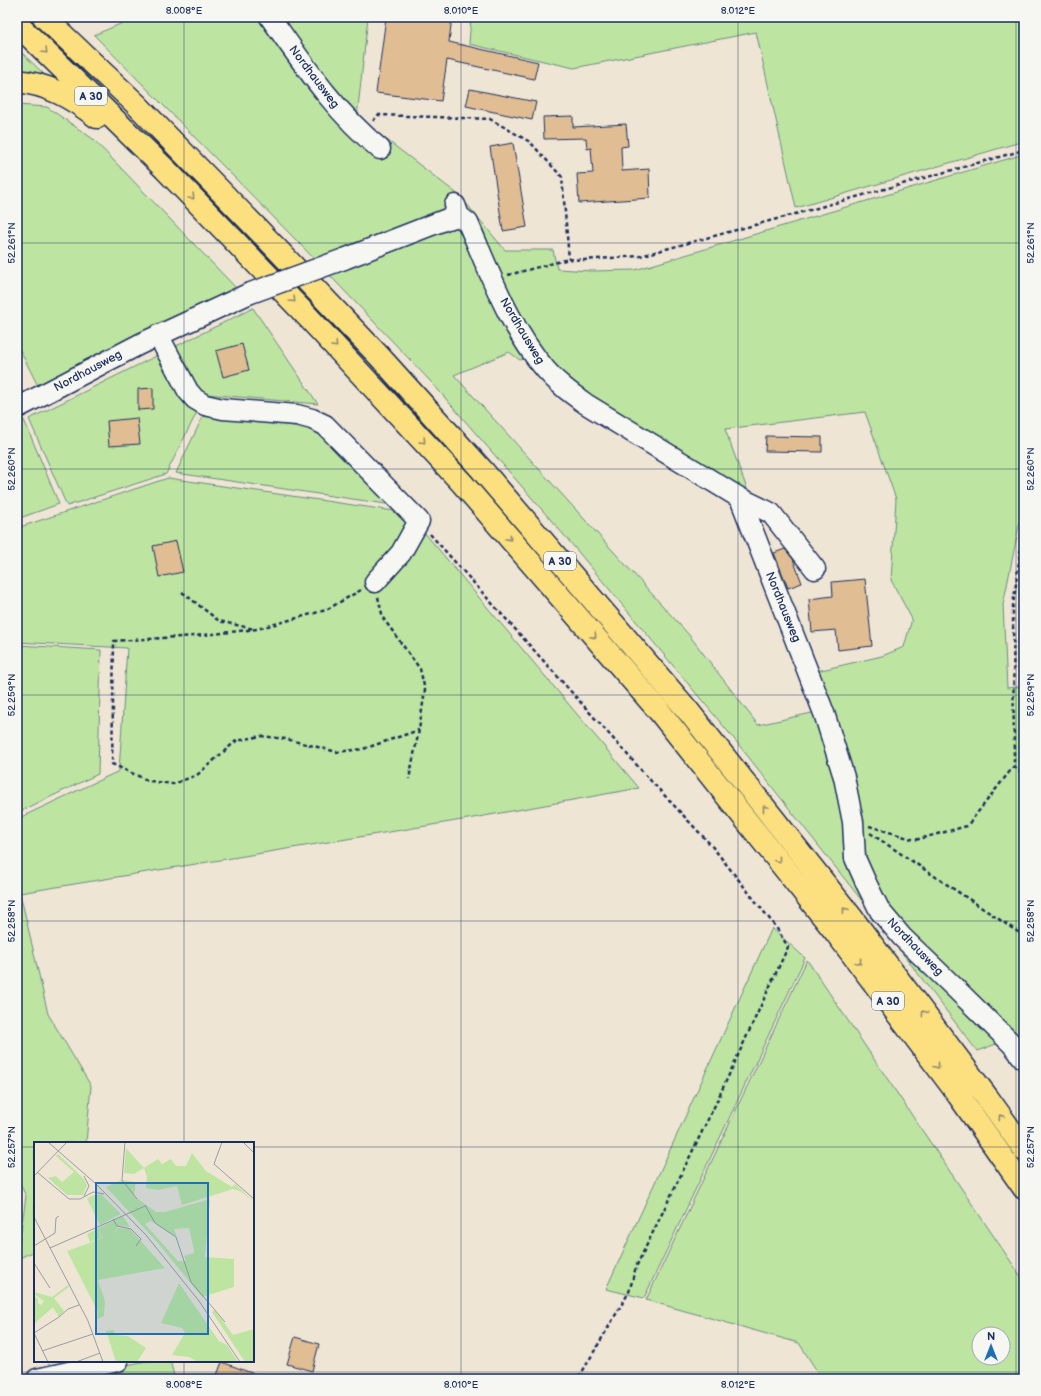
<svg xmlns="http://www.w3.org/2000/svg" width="1041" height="1396" font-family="'Balsamiq Sans',sans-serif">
  <rect width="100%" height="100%" fill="#efe5d5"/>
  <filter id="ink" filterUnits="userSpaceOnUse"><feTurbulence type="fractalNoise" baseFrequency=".025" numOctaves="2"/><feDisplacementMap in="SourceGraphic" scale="8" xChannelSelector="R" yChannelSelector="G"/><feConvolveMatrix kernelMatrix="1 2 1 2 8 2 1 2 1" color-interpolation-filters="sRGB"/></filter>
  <g filter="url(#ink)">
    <path fill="#bde5a1" stroke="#6c8a80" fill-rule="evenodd" d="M137,17H368L357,117L460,196L505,250H553L557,269L592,271L635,270L1024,154V501L1003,605L1007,688L1024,686V1034L977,1051L874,916L735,740L570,542L433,384L299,243L94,35ZM509,352L520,360L545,353L577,390L750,497L725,429L865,412L896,499L891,580L912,619L904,647L882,656L817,671L816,712L758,725L689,635L454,375Z
      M471,17H1024V141L796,208L756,32L574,68L469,44Z
      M17,48L49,79L17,73Z
      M17,105L47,107L93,139L238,290L40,390L17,344Z
      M253,308L318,404L206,394L166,474L67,506L29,419Z
      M203,416L314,428L393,505L176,473Z
      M24,420L59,504L17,519V423Z
      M168,478L408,513L639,788L462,820L20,893L48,1014L91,1086L86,1143H35V1251L17,1259L26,1196L17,1178V819L119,771L127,648L17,642V528Z
      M17,645L101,650L98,774L17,813Z
      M772,928L805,958L644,1298L606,1289Z
      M807,960L1024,1281V1379H822L799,1343L646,1300ZM979,1334H1003V1358H979Z
      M147,1361H170L175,1379H101L99,1370Z"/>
    <path fill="#e0bd92" stroke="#1b2f5e" d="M386,17H452L449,42L538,62L534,79L447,60L441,101L376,93Z
      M470,89L536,102L532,120L466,106Z
      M573,116V127L626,124L628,146L621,147L622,171L649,169L650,198L579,203L577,174L593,173L591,148L587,149L586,138L544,139L543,117Z
      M513,143L527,227L503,231L490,147Z
      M242,344L249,370L223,377L216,351Z
      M153,388V409L138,410V389Z
      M137,418L140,444L109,446L107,421Z
      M766,436L822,437V452L765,451Z
      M176,541L183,572L159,577L153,546Z
      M785,549L793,559L802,583L788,588L774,553Z
      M865,579L872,646L838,650L836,630L812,632L809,599L833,596L832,582Z
      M295,1337L319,1344L312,1371L287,1364Z
      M222,1362L265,1378V1379H227L217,1375Z"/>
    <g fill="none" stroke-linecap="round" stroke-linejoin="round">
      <defs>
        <path id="minor" d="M270,17C304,65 334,111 380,149
          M455,205L459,216L468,223C490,273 510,329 546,370C558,384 572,394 586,404L740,498L771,513L815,569
          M344,259L447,219L459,216
          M158,335L188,391L195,399L205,405L223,409L297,415L312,419L325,425L419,521L401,553L375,582
          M17,408L140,344L248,294
          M740,498L824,713L844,777L853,822L855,858L867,885L880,911L902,937L955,988L1012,1044L1024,1059
          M37,1379L118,1361"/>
        <path id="highway" d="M44,17L136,104L275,247L379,356L482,470L689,712L852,918L987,1097L1024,1149
          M17,24L165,169L308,317L462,483L659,711L837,934L952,1086L1024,1188
          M17,81C48,84 72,98 97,117"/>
      </defs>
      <use href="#minor" stroke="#1b2f5e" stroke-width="23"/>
      <use href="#highway" stroke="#1b2f5e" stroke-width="25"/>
      <path stroke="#1b2f5e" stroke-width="2.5" stroke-dasharray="4 3" stroke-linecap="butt" d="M373,121L378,115L490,119L530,142L562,177L569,259
        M508,275L569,259L584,260L640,256L799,213L1024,150
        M430,534L651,781L711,845L776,927L788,947L715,1105L636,1267L629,1292L578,1379
        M361,590L326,610L257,629L195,636L114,641L112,764L149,781L173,784L197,775L236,741L261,736L286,739L337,752L363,749L419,730
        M182,592L219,621L254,629
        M378,597L383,618L420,669L425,690L419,730L409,779
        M1014,766L1024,776
        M869,826L915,840L967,826L1014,766L1013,606L1024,524
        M870,833L1024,936"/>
      <use href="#minor" stroke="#f6f6f2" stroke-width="20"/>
      <use href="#highway" stroke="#fce080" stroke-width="22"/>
      <defs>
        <path id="minor-bridge" d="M248,294L344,259"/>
      </defs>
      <use href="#minor-bridge" stroke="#1b2f5e" stroke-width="23" stroke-linecap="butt"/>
      <use href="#minor-bridge" stroke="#f6f6f2" stroke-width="20"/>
    </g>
    <defs><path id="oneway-chevron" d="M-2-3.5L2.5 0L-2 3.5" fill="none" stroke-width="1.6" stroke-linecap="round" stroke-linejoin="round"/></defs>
    <g stroke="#8c886f">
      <use href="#oneway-chevron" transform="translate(45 51) rotate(45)"/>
      <use href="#oneway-chevron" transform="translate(192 197) rotate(46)"/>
      <use href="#oneway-chevron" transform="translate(293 300) rotate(46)"/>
      <use href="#oneway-chevron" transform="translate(335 345) rotate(47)"/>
      <use href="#oneway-chevron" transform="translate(423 441) rotate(47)"/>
      <use href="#oneway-chevron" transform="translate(509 538) rotate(49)"/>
      <use href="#oneway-chevron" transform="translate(594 636) rotate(49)"/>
      <use href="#oneway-chevron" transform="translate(765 808) rotate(-128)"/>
      <use href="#oneway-chevron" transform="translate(778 860) rotate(51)"/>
      <use href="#oneway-chevron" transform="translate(845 910) rotate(-128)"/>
      <use href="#oneway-chevron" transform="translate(859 962) rotate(53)"/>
      <use href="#oneway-chevron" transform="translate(924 1013) rotate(-127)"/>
      <use href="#oneway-chevron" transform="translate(937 1066) rotate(53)"/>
      <use href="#oneway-chevron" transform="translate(1001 1117) rotate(-125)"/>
    </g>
  </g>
  <path fill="none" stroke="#1b2f5e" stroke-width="1" stroke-opacity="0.45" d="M184,17V1143M461,17V1379M738,17V1379M1016,17V1379M17,18H1024M17,243H1024M17,469H1024M17,695H1024M17,921H1024M17,1147H35M253,1147H1024M184,1361V1379M17,1372H1024"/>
  <g text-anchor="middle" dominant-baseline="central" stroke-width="3.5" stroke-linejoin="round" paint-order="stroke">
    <g fill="#f6f6f2" stroke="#5d6b8a" stroke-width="1">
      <rect x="75" y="87" width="32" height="18" rx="3"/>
      <rect x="544" y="552" width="32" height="18" rx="3"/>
      <rect x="872" y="992" width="32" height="18" rx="3"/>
    </g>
    <g font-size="11" font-weight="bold" fill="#1b2f5e">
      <text x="91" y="96">A 30</text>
      <text x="560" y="561">A 30</text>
      <text x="888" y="1001">A 30</text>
    </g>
    <g font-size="12" fill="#1b2f5e" stroke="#f6f6f2">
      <text transform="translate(314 77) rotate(53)">Nordhausweg</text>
      <text transform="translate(522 331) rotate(59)">Nordhausweg</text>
      <text transform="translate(88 371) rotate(-28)">Nordhausweg</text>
      <text transform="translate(783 607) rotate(68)">Nordhausweg</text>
      <text transform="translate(915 947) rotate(46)">Nordhausweg</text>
    </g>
  </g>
  <g transform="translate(34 1142)">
    <rect width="220" height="220" fill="#efe5d5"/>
    <path d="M92,6L110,26L124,17L128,22L137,17L142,24H152L158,11L172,29L198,45L201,42L220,60L206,49L199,47L148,63L143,44L124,48L112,46L113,35L110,26L100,32L90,31ZM24,12L50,37L53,43L49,53H33L14,36L22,34L28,40L40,30L22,14ZM87,38L102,40L100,54L122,70H131L176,57L171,115L200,117V145L168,155L123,100L72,45ZM117,79L143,95L140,87L155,86L160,108V111L150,114L152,119H144L111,82ZM67,52L87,72L66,83L53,57L57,54ZM89,74L96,85L84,84L80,93L84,86L96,87L131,126L64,138L71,159L70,174L63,177L64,170L33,109L69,96L65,88L68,96L56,100L53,92ZM145,141L185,199L193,203L204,220H164L155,215L138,213L151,191L148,186L127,181ZM34,143L35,145L20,156L30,169L25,175L19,165L0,182V154L4,157V161L7,163L10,159L0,152V150L18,155ZM181,168L199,193L220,187V220H211L178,170ZM80,188L81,193L94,194L112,206L103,220H82L72,189Z" fill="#bde5a1" fill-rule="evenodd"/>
    <path fill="none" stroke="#9a9ca5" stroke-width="1" d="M14,0L62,42L112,93L165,159L206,220M91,0L88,38L103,57M188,0L180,22L220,57M209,0L220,11M3,30L35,57H46L59,50L70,52M0,34L33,0M50,54L55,44L50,34M111,63L121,81L142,95L157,140L191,180M0,75L54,179L69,220M79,77L83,84L97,87L107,97L102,104M0,104L21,91L22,76L25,74M16,106L111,64M0,121L16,146M8,209L59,192M14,220L0,191L25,175L34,167L45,163M42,220L66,211"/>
    <path fill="#1f6fb2" fill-opacity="0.15" stroke="#1f6fb2" stroke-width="2" d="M62,41H174V192H62Z"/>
    <rect width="220" height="220" fill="none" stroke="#1b2f5e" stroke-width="2"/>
  </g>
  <rect width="1041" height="1396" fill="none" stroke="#f6f6f2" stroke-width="44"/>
  <g transform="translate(991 1346)"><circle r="19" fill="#f6f6f2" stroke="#9ea6b7"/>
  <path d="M0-3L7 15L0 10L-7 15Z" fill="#1f6fb2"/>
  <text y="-6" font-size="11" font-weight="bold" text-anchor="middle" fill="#1b2f5e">N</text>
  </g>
  <rect x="22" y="22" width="997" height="1352" fill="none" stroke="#1b2f5e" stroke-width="1.5"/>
  <g font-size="10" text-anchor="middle" fill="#1b2f5e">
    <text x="184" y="14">8.008°E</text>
    <text x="461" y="14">8.010°E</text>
    <text x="738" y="14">8.012°E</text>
    <text transform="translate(11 243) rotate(-90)" y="4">52.261°N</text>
    <text transform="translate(1030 243) rotate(-90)" y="4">52.261°N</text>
    <text transform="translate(11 469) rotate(-90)" y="4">52.260°N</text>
    <text transform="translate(1030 469) rotate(-90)" y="4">52.260°N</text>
    <text transform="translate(11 695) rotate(-90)" y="4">52.259°N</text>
    <text transform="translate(1030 695) rotate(-90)" y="4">52.259°N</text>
    <text transform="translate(11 921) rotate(-90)" y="4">52.258°N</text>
    <text transform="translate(1030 921) rotate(-90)" y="4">52.258°N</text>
    <text transform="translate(11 1147) rotate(-90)" y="4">52.257°N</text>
    <text transform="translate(1030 1147) rotate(-90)" y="4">52.257°N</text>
    <text x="184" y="1388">8.008°E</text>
    <text x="461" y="1388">8.010°E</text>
    <text x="738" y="1388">8.012°E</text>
  </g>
</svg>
